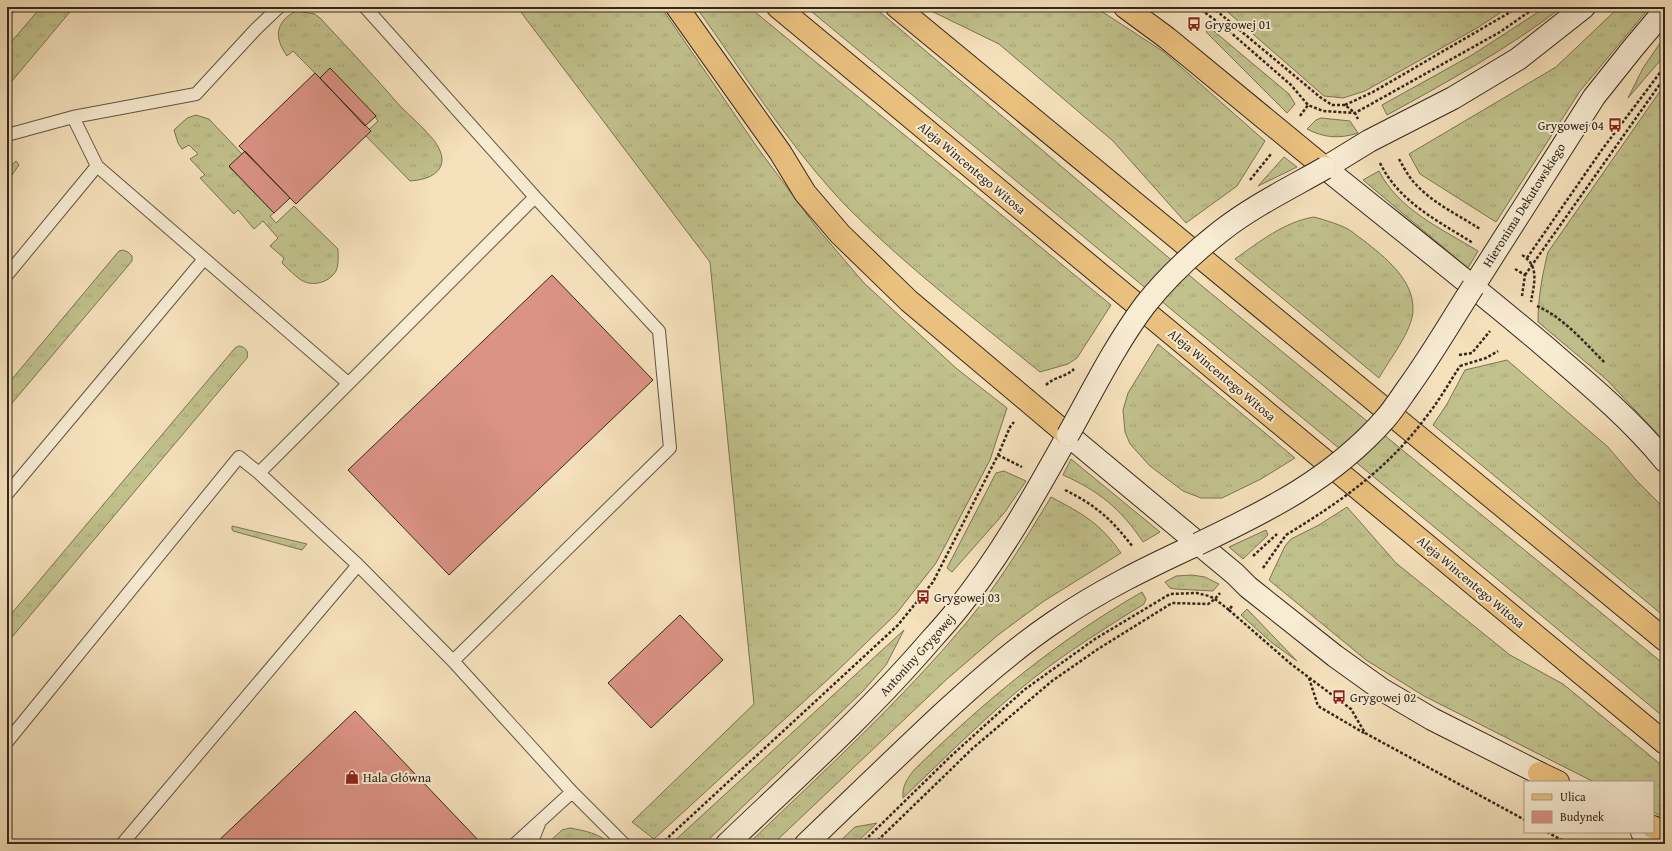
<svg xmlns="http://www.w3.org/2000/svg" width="1672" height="851" font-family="'Gentium Book Plus',serif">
  <defs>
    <pattern id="grass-tufts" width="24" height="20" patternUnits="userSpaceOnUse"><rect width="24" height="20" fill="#c1c18d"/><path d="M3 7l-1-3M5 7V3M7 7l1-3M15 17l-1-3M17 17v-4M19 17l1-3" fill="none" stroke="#a6a679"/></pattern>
  </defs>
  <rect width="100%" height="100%" fill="#f5e1bc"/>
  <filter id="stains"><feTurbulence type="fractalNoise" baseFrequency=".005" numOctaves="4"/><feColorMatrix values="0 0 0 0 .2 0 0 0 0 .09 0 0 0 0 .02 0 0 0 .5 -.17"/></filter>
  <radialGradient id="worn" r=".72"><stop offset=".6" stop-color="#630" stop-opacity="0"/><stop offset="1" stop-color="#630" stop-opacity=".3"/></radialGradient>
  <path fill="url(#grass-tufts)" stroke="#7a7454" d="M41,7H74L7,87V47Z
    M517,7H661L757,147L817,228L864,283L957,369L1007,408L990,460L936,563L896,614L836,672L654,839L632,822L754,704L710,262Z
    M696,7H749L1111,305L1077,358L1068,364L1040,372C975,319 908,268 849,209C790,148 745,75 696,7Z
    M806,7H874L1202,286L1665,665V718Z
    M923,7H1095L1164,52L1265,141L1237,186L1186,223L1113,141L999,44Z
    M1222,7H1509L1477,28L1365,91L1343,98L1324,96Z
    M1546,7H1562C1508,49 1447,82 1387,115L1382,105L1472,55Z
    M1619,7H1650L1580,91L1496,222L1420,174L1409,154L1556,67Z
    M296,11L315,14L321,19C348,48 375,77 401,107C411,117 422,126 431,137C436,142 442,152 442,159C442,176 423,180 410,181L364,134L378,121L375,116L330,68L320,78L293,51L287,56C274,38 275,22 296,11Z
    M1209,27L1289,94L1295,104L1287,113L1206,32Z
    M1665,36V55L1628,98L1643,68Z
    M1665,84V442L1607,380L1538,322C1538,298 1542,276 1548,252Z
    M196,115L209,119L242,154L229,167L274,213L270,216L276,223L294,206L338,249C338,256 339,264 336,271C329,283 312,287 301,280C294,275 288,269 282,263L284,258L270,246L278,238L263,221L254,229L238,210L234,214L200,178L205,175L190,159L198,154L189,145L182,149L178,143L174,130L187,118Z
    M1321,118L1350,121L1358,133C1340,139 1324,138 1307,129L1316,120Z
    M1284,157L1297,167L1258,186Z
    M16,161L19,165L7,182V169Z
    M1379,171C1399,210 1442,229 1478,251L1468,268L1363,180Z
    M1314,217C1325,220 1335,223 1346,228C1352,231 1357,236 1363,240C1385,257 1414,280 1413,310C1413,330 1389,360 1379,378L1235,259C1259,242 1284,222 1314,217Z
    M123,250L128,252L132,256V261L7,409V385L119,251Z
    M1158,344L1295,458L1261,479L1222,498H1201L1183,491L1150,466L1130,444L1125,432L1123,410L1128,393Z
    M239,346C246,347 249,352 247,358L7,643V619L235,348Z
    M1507,360L1608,447L1636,480L1665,509V617L1433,425L1447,404L1465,370Z
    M1071,459L1160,532L1143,542C1121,509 1099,491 1063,475Z
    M1004,471L1026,481L1005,512L952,572L947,568L996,473Z
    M1051,497C1083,514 1100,523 1121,553L1044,601L998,635L947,679L773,844H748C823,772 900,702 967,622C999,583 1025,540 1051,497Z
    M1347,507L1396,563L1510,655L1563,684L1665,768V818L1653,812V782H1594L1424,696L1366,660L1269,580L1285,546L1291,539L1319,525Z
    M232,526L307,544L302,550L233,531L232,529Z
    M1266,530L1268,535L1243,559L1229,547Z
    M1192,575L1205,577L1219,584L1213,591L1175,589L1170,588L1165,582L1176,576Z
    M1142,592L1146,599L1144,604C1107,627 1070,650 1035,677C988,714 946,757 903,798C902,786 907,779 914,770C983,702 1058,640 1142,592Z
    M1247,609L1297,661L1271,642L1241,615Z
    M904,630L886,665L863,691L704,844H671Z
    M877,823L855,844H837L855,827Z
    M570,828C585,831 599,833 610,844H547L562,830Z"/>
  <path fill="#db9385" stroke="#34281c" d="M330,68L376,116L365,126L320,78Z
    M315,73L371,131L296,204L239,146Z
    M245,151L290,198L274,213L229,166Z
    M552,275L653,380L449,575L348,470Z
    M680,615L723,660L651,728L608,683Z
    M355,711L482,844H215Z"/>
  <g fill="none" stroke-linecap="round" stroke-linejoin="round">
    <defs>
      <path id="lane" d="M365,7L535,197L659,331L670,448L453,661
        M7,9L9,7
        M73,117L97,166L348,383
        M7,135L73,117L196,94L255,30L279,7
        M535,197L259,473L358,565L453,661L572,792L624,844
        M7,275L97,166
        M7,494L204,259
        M7,742L239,457L259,473
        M122,844L358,565
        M515,844L572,792
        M531,844L539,824"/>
      <path id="street" d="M1642,832L1664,844"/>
      <path id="secondary" d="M1584,7L1518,59L1453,98L1369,141L1325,168C1398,227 1471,284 1542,344C1585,381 1629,417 1665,461
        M1473,287L1594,97L1633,48L1665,10
        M727,844C796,778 868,713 930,641C939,631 948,621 956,611C1000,557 1034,496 1068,435L1235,574L1248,587L1335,656L1381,689L1432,719L1539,773
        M806,844C851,801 896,757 942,714C977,682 1014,649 1054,622C1099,591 1148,567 1198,544"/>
      <path id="primary" d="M677,7L780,152L805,193L840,234L909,301L1068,435
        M778,7L1665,743
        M897,7L1665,640
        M1125,7L1167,38L1325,168
        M1539,773L1558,782
        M1653,827L1665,833"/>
    </defs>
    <use href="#lane" stroke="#645644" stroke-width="14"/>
    <use href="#street" stroke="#645644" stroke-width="24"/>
    <use href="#secondary" stroke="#34281c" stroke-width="24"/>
    <use href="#primary" stroke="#34281c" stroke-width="24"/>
    <path stroke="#34281c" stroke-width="2.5" stroke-dasharray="3 2" stroke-linecap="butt" d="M1197,7L1222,25L1291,85L1308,105L1323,111L1355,113L1500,32L1536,7
      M1212,7L1320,97L1332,105H1345L1355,113L1358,119
      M1345,105L1373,92L1519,7
      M1300,116L1308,105
      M1399,159C1403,166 1407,174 1412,180C1430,202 1457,214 1480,229
      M1380,163C1399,202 1438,221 1473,243
      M1250,180L1271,154
      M1522,255C1540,266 1534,284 1531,302
      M1527,258L1601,151L1665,66
      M1515,269L1525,275L1522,296
      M1525,275L1665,77
      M1537,306C1564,318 1584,342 1605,363
      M1459,355L1472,353L1490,331
      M1460,366L1486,358L1498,351
      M1046,385C1054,377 1066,377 1074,369
      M998,455L1022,467
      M1065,490C1097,506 1111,519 1133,547
      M1253,556L1277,534
      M1263,568L1286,535
      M1229,610L1291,664L1351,709L1365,733L1525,820
      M1309,678L1318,706L1364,733
      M1547,832L1569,844
      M661,844L898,625L933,582L998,455L1010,427L1014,422
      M861,844L951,756L1024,690L1095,639L1170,594L1197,593L1209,596L1215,599L1229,610L1232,606
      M874,844L973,748L1052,681L1098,649L1172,603L1208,604L1215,599L1220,593"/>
    <use href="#lane" stroke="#f8ecd3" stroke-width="12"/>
    <use href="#street" stroke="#f8ecd3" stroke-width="22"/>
    <use href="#secondary" stroke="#f8ecd3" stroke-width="22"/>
    <use href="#primary" stroke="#eac07e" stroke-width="22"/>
    <defs>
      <path id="secondary-bridge" d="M1068,435C1092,392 1115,345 1145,305C1167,277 1193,253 1221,231C1253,206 1290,188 1325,168
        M1198,544C1269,510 1332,479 1385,419C1393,410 1400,399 1407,389C1431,356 1451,321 1473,287"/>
    </defs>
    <use href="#secondary-bridge" stroke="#34281c" stroke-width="24" stroke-linecap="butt"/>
    <path stroke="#34281c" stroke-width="2.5" stroke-dasharray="3 2" stroke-linecap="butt" d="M1286,535C1340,502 1388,469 1426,417C1439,401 1449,383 1460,366"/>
    <use href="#secondary-bridge" stroke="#f8ecd3" stroke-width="22"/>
  </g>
  <defs>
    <symbol id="bus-bare" viewBox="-9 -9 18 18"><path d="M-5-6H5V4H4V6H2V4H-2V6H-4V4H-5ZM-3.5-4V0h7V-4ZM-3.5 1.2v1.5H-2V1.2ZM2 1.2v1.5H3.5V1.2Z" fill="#8f2418" stroke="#f8ecd3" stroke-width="2.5" paint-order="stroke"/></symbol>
    <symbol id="shop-bare" viewBox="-9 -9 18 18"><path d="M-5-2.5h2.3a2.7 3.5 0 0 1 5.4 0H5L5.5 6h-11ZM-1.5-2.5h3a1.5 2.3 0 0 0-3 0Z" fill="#8f2418" stroke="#f8ecd3" stroke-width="2.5" paint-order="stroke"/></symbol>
  </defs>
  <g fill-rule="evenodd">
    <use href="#bus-bare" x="1184" y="14" width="20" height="20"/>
    <use href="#bus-bare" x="1605" y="115" width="20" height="20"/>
    <use href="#bus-bare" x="913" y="587" width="20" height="20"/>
    <use href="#bus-bare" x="1329" y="687" width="20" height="20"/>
    <use href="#shop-bare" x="342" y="767" width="20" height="20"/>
  </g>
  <g text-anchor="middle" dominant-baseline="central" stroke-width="4" stroke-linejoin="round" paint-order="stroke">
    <g font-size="13" fill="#34281c" stroke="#f8ecd3" text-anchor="start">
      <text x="1205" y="24">Grygowej 01</text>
      <text x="1604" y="125" text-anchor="end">Grygowej 04</text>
      <text x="934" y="597">Grygowej 03</text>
      <text x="1350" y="697">Grygowej 02</text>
      <text x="363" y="777">Hala Główna</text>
    </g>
    <g font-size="13" fill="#34281c" stroke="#f8ecd3">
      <text transform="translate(972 168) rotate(40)">Aleja Wincentego Witosa</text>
      <text transform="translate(1524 205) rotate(-58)">Hieronima Dekutowskiego</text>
      <text transform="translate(1222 375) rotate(40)">Aleja Wincentego Witosa</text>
      <text transform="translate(1471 582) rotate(40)">Aleja Wincentego Witosa</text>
      <text transform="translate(917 655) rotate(-48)">Antoniny Grygowej</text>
    </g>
  </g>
  <rect width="1672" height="851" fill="none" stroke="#f5e1bc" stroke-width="24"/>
  <rect x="8" y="8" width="1656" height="835" fill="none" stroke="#34281c" stroke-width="2"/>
  <rect x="12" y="12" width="1648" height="827" fill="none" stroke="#34281c"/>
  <rect x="1524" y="781" width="130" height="52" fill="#f8ecd3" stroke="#aa9e8a"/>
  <rect x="1532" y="794" width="20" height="6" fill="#eac07e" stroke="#aa9e8a"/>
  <text x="1560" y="801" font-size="12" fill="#34281c">Ulica</text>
  <rect x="1532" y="811" width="20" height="12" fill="#db9385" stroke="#aa9e8a"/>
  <text x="1560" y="821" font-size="12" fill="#34281c">Budynek</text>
  <rect width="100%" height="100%" filter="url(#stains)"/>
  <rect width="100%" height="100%" fill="url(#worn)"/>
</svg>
